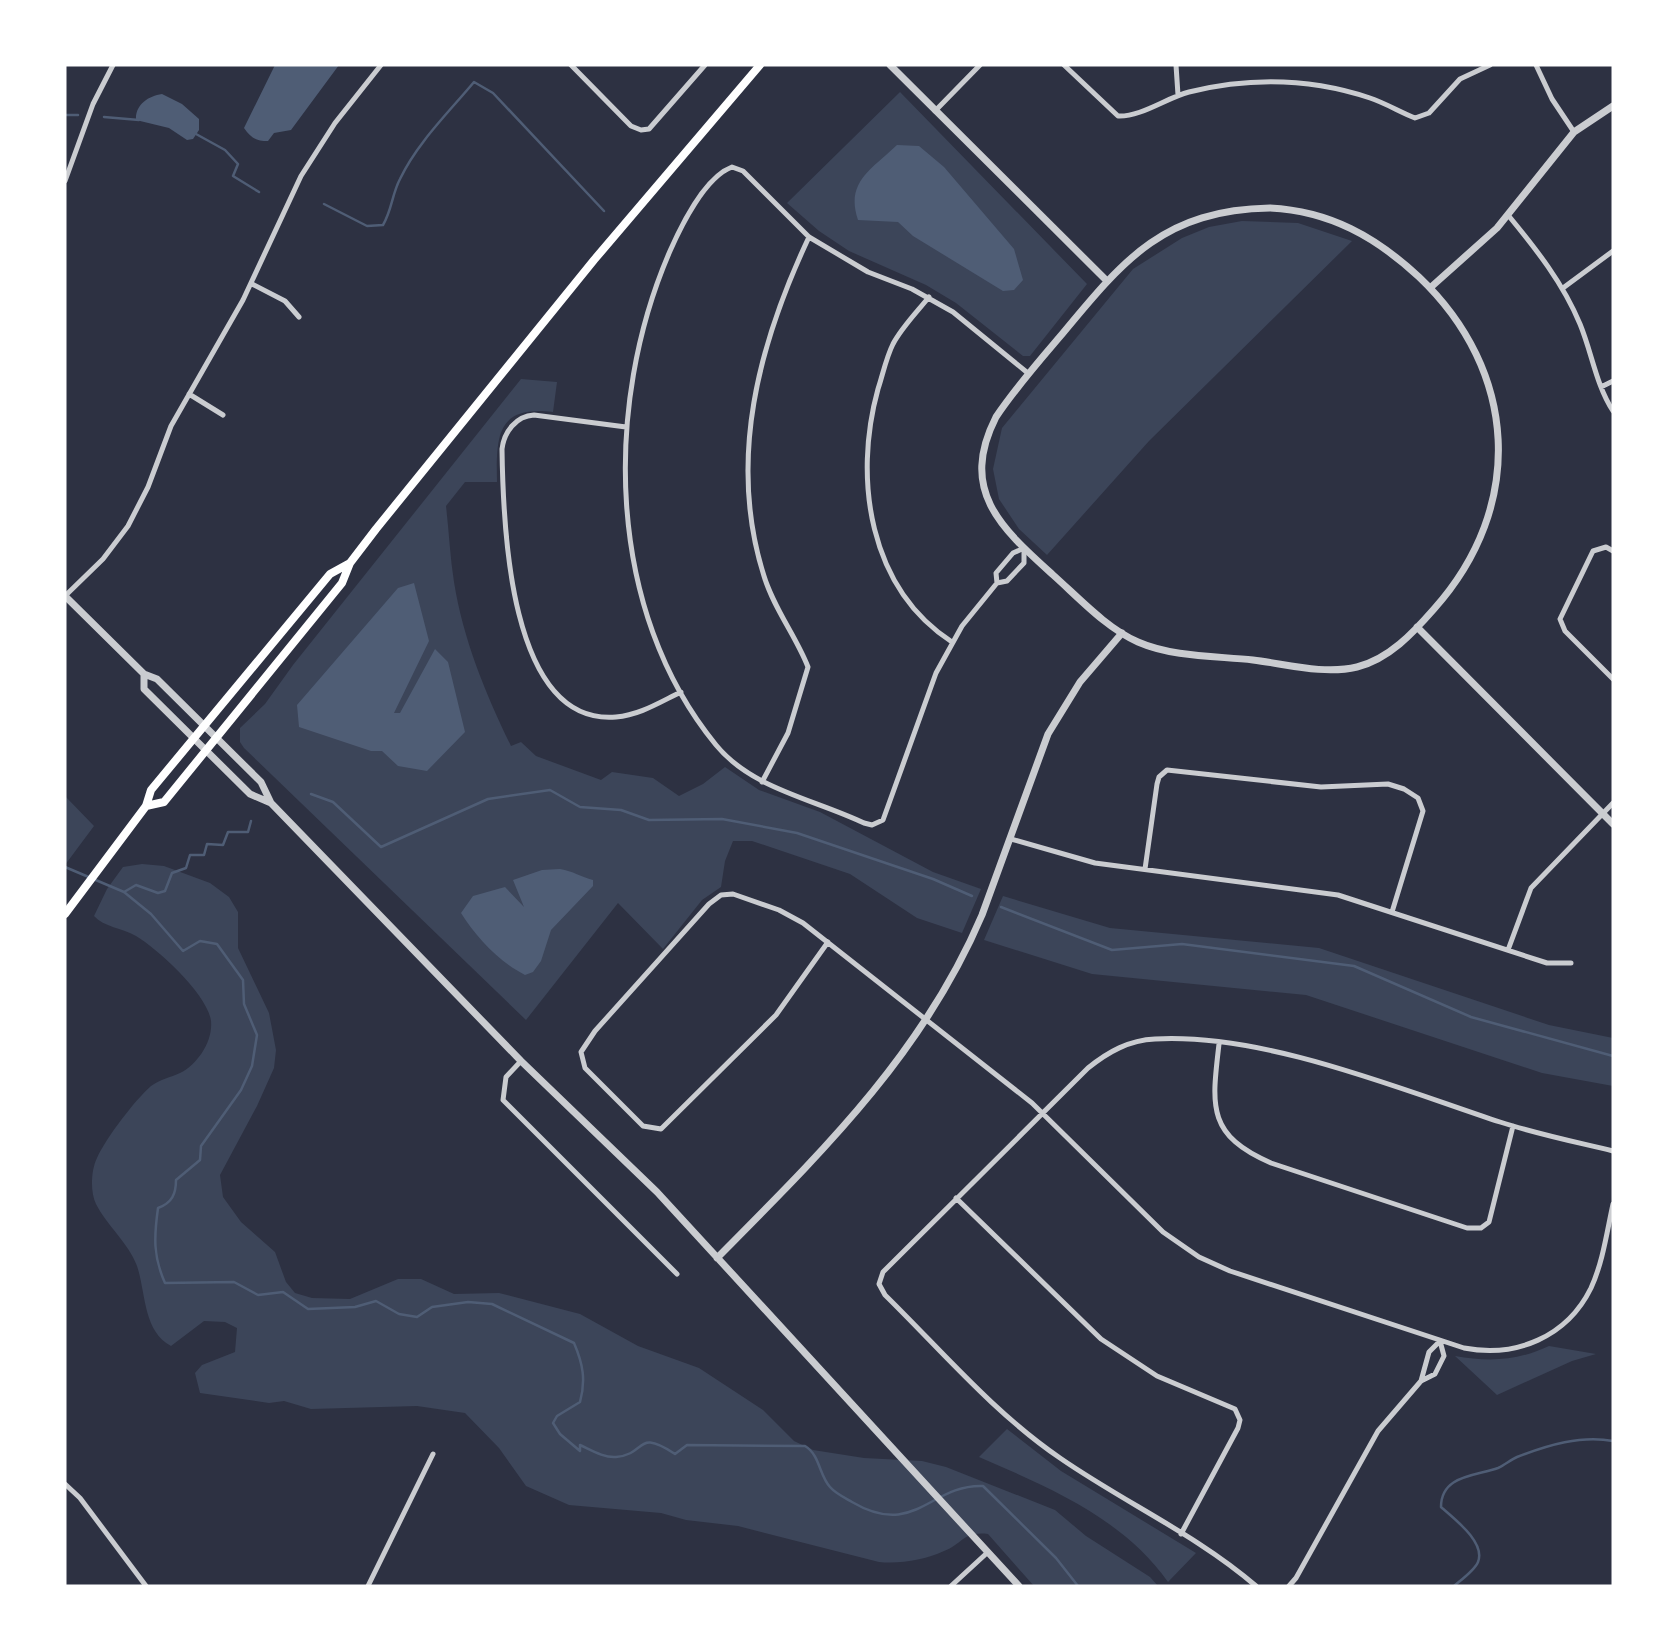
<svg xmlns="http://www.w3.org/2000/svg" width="1678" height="1651" font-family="'PT Serif',serif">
  <rect width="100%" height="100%" fill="#2d3142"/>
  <path fill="#3c4559" d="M900,92L1087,284L1030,356H1023L956,303L926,285L849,251L819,231L787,203Z
    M1242,221L1298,223L1352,241L1149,441L1047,555L1019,529L999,499L993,469L1002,428L1133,269L1182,238L1209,227Z
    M521,379L557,382L553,412C497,405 496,436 497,482H465L446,506C449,531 450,557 454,582C463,639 486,695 511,746L521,742L536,756L601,780L612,772L653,778L679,796L703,784L725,767L759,790L820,812L933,872L981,889L962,933L917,918L850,874L752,841H733L725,861L721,887L702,900L663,949L618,903L526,1020L244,748L240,742V728L265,704L293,665Z
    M65,796L94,826L65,865Z
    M142,864L164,866L210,883L229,897L238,912V948L269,1013L276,1050L274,1068L257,1106L220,1175L223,1197L241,1222L275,1252L286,1282L295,1293L312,1298L350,1299L398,1279H421L454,1294L499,1293L580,1314L638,1346L699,1368L763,1410L794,1441L813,1450L864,1458L922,1461L946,1467L1055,1510L1086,1536L1150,1577L1158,1586H1034L988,1534C963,1531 963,1544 944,1551C924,1560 901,1564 879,1562L738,1526L686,1520L661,1513L569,1505L526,1486L499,1448L465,1413L417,1406L311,1409L284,1401L269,1403L200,1393L195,1373L202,1365L235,1352L237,1328L225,1322L204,1321L171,1346C143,1331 146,1293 137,1266C128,1242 107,1226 96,1204C90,1192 91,1170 97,1158C106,1138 135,1100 151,1086C159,1080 171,1077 180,1073C198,1064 213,1041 211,1021C208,995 158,949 136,936C122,928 104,927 94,916L107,889L123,867Z
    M1003,896L1110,928L1319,948L1549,1025L1613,1038V1086L1542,1073L1306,995L1092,974L984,940Z
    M1549,1346L1596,1354L1572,1361L1497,1395L1455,1356C1489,1362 1517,1361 1549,1346Z
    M1007,1429L1061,1471L1196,1553L1168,1582C1123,1518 1048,1487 979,1457Z"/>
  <path fill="#4f5d75" d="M275,65H339L291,130L274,133L268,141C256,141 251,138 244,128Z
    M162,94L182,104L199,119V130L193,139L187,140L169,128L136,120C135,105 148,96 162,94Z
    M897,145L919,146L944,167L1014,249L1023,280L1014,290L1003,291L913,236L898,222L858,220C845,182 872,169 897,145Z
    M414,583L429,641L394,713H400L435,649L448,662L465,732L427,771L398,766L382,751H371L299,727L297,705L398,588Z
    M560,869C573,871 581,877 593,880V886L551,930L541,961L533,972L525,975C499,962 476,937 461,913L473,896L505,887L524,907L513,880L542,870Z"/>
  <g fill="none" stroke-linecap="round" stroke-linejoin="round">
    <path stroke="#4f5d75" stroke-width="2.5" d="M65,115H78
      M104,117L139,120
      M196,134L225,150L238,164L233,176L259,192
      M324,204L367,226L383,225C392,210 392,194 400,179C417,143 449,112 474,82L493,93L604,211
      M311,794L333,802L381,847L488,799L550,790L580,807L621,810L649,820L722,819L797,833L933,879L972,896
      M65,867L124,892L151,914L183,951L200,941L217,944L243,980L244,1004L257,1035L252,1066L241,1090L201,1146L200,1160L176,1180C176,1194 172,1203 158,1208C154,1237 153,1256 165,1283L234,1282L258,1295L283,1292L308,1309L355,1307L376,1301L399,1314L417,1317L432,1307L468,1302L492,1304L574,1343C583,1364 586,1380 580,1402L557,1416L553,1423L560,1434L580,1451V1445C591,1450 604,1458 616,1457C648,1454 635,1428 675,1454L687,1445L805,1446C820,1455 819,1475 830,1487C835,1493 845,1498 852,1502C915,1539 930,1484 983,1486L1056,1558L1078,1586
      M124,892L136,885L158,893L165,891L172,873L186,868L190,855H204L207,844L223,845L228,832H248L251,821
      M1001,907L1112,950L1182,944L1354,966L1471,1017L1613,1056
      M1454,1586C1461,1580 1475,1570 1478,1562C1486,1542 1453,1518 1441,1507C1441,1475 1476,1476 1498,1468C1505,1465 1510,1460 1517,1457C1548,1445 1581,1435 1613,1441"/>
    <path stroke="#caccd0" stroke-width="5" d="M571,65L631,126L641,130L649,129L705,65
      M1064,65L1118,116C1141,117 1166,98 1189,92C1250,77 1310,78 1370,98C1385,103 1400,112 1415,118L1429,113L1460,79L1490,65
      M1176,65L1178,95
      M1536,65L1552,99L1574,132
      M935,111L980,65
      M65,181L93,104L113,65
      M1508,215C1536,249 1563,283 1580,324C1592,353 1596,385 1613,411
      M252,284L285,301L299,317
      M1563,288L1613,251
      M929,297C917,312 902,327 893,344C886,358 883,374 878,389C853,479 869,588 952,642
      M1601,387L1613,381
      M189,394L223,415
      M626,427L534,415C516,416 504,432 502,449C503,522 508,726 616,717C640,715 660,702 681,692
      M1613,551L1606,547L1593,551L1560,619L1565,631L1613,679
      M997,583L996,573L1013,553L1024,548V563L1007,581L997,583L962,626L936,673L883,820L872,825L864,823C814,799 752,789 716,745C606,611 603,405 670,251C681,226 705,177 732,167L743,171L809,237L868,272L912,289L953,312L1029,374
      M65,596L103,559L128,526L148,487L171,426L243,300L301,176L335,123L381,65
      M762,782L788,733L808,667C796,636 774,609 764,576C727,460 759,343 809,237
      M1011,839L1095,863L1338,895L1547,963H1571
      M1145,869L1157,784L1159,777L1167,770L1321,787L1388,784L1404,789L1418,798L1423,811L1392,912
      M828,942L776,1015L661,1129L643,1126L585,1068L581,1052L595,1031L709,904L721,895L733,894L779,910L803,923L1032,1103L1163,1232L1199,1257L1230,1271L1464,1348C1516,1358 1567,1337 1591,1288C1603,1262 1607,1231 1613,1204
      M1508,950L1531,888L1613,803
      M1219,1044C1212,1105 1206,1135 1271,1163L1467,1228H1481L1489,1222L1513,1126
      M521,1061L506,1077L503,1100L677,1274
      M956,1198L1101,1339L1157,1376L1235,1409L1240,1420L1238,1428L1181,1534
      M1421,1381L1429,1352L1440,1341
      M65,1484L80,1498L146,1586
      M368,1586L433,1454
      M951,1586L988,1552
      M1256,1586C1197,1535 1125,1503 1060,1458C994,1413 942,1351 885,1295L879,1284L883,1272L1088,1068C1108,1052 1129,1040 1155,1039C1264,1033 1397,1088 1500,1122C1537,1134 1576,1142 1613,1151
      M1289,1586L1296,1578L1378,1431L1421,1381L1435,1374L1444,1356L1440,1341"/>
    <path stroke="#caccd0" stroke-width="7" d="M890,65L1106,280
      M1270,208C1330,211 1376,237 1419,277C1518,371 1526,506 1434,609C1413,633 1389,659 1357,667C1324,675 1286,664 1253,660C1216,656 1172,657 1138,642C1106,628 1078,597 1052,574C1000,527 959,490 996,417C1016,387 1040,360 1063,333C1125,258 1165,210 1270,208Z
      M1430,288L1497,228L1574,132L1613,106
      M65,596L144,674L157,679L261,782L271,803L521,1061L657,1192L1019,1586
      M1417,627L1613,824
      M144,674V689L250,794L271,803
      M717,1258C821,1153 923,1054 982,915L1048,734L1080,682L1122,633"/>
    <path stroke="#fff" stroke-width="8" d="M146,806L164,802L342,583L350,563L376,529L594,260L760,65
      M65,914L146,806L151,790L330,574L350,563"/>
  </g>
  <rect width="1678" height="1651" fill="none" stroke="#ffffff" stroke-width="133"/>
</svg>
